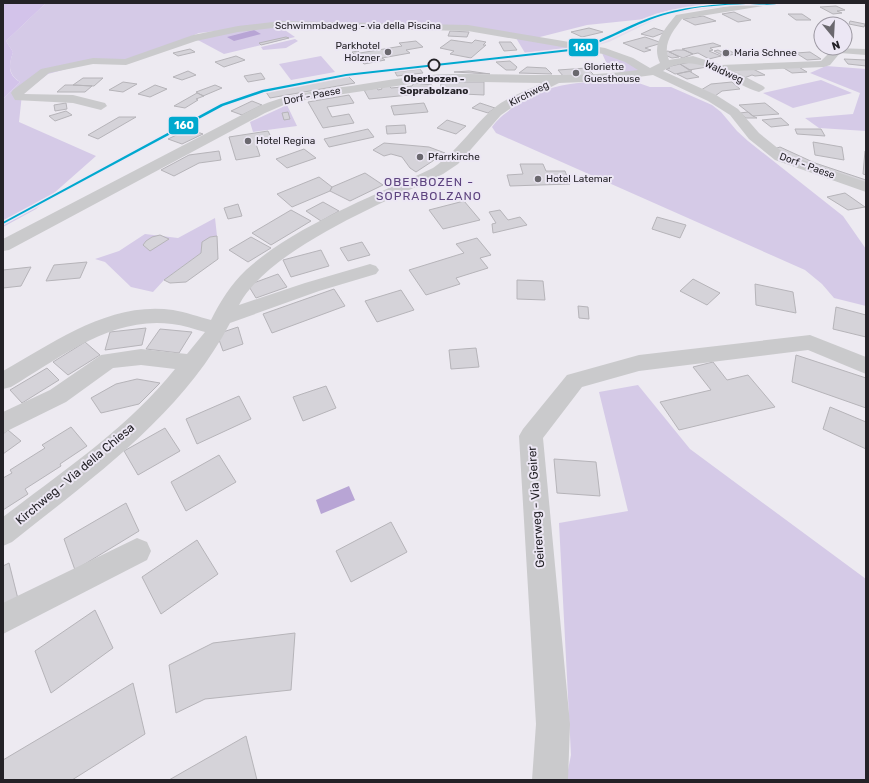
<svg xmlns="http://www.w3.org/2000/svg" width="869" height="783" font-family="Rubik,sans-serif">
  <rect width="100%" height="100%" fill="#edeaf1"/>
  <path fill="#e4deec" d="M735,3H752L679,12L662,16L609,42L582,50L470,63L468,61L579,48L608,37L655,14L671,10Z"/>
  <path fill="#d5cae7" d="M46,3H735L671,10L655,14L645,19L587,25L536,38L459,26L283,23L199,33L129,62H92L48,74L22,94L19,122L96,156L36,209L3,227V99L20,82C7,73 9,65 13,52L6,41Z
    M279,26L295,37L224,54L196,39L203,36Z
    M516,38L578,47L525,53Z
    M295,39L298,41L286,48L263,50L261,47Z
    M601,51L605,52L645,71L624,75L606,62Z
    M321,56L335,72L291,80L279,64Z
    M826,66L866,69V131L819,128L805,118L853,114L860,93L810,73Z
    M630,80L650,87H671L712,105L721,112L737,131L748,141L843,216L866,249V306L834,298L822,284L805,270L496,133L492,127C498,118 505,114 512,108C551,79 585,83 630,80Z
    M821,80L852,93L793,108L763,93Z
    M287,105L297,126L253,132L250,122Z
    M215,218L217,236L210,237L201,253L164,280L153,292L131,287L105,262L95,259L119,251L145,234L178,238Z
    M638,385L690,449L866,579V780H566L571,755L559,523L628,511L599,392Z"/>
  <path fill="#d3c3ea" d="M3,3H46L6,41L13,52C9,65 7,74 20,82L3,99Z"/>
  <path fill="#b8a5d5" d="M254,30L261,34L234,41L227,37Z
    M349,486L355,500L321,514L316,500Z"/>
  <path fill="#d5d3d9" stroke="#b6b4b9" d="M836,6L845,10L837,11L842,13L833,14L820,7Z
    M734,12L751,20L738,22L722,14Z
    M788,14H802L811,20H796Z
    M703,16L716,21L695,25L683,19Z
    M850,21L865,24L864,27L849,24Z
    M589,28L603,32L582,37L571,32Z
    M654,28L666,32L653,37L641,34Z
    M450,31L469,32L467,37L448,36Z
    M286,37L289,38L261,45L259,43Z
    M645,37L662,43L645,48L651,50L644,52L623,43Z
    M451,40L472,43L475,40L486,42L483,45H486L471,58L450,54L454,51L440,48Z
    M416,41L423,47L406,50L410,53L382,58L385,60L364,64L352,52L358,51L360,53L402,46L399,43Z
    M499,42H511L517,50L504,51Z
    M713,43L721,46L710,48L713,50L709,51L721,56L709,59L698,53L693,54L682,49Z
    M190,49L195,52L178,56L173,53Z
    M676,50H684L693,54L683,58L669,52Z
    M718,50L722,52L730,51L736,54L724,56L714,51Z
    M668,51L679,57L672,58L660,53Z
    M810,52L821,59L807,60L796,53Z
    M236,56L245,60L224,67L215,62Z
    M844,59L866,60V66L848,64Z
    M510,61L517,67L515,70H506L496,62Z
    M697,61L707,67L689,70L680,64Z
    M680,64L692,71L675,74L666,69L670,68L667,67Z
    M797,66L807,72L792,73L782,67Z
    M527,67L546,68L552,74L519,73Z
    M587,68L594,75L564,77L558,70Z
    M751,68L765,75L755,76L752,75L744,78L731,71Z
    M420,69L423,73L397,76L395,72Z
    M188,71L196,75L182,80L173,77Z
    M469,71L490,74L454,72Z
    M689,71L699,77L687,79L677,74Z
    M261,73L265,79L248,82L244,76Z
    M348,76L355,83L270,98L266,92Z
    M83,78H103L94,86L73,85Z
    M123,82L137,84L123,92L109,90Z
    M441,82H484V95L463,94V89H455V94H440Z
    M732,82L740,89L722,91L715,96L701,90L711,84Z
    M414,83L432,85L429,93L369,99L364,90L377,88L378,90L382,89L381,87L389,86L391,88L412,86Z
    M65,85H73L92,86L85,92H57Z
    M155,85L167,89L150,97L138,94Z
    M215,85L222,88L203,96L196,92Z
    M197,93L204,96L196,99L198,100L185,108L174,106Z
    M349,95L354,103L327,107L332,117L349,114L354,123L323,128L308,102Z
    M252,101L262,105L242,115L231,111Z
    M66,103L67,109L55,111L54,105Z
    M424,103L428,112L394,115L391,106Z
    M480,103L495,108L488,113L472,108Z
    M765,103L779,114L753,116L739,105Z
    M66,111L72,115L55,121L49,116Z
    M288,112L290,119L284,120L282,113Z
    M748,112L753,116L757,118H746L740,113Z
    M119,117H136L98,139L88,135Z
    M781,118L789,125L771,127L762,120Z
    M447,120L466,126L456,134L437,128Z
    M405,125L406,133L387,134L386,126Z
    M189,129L203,134L182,144L168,139Z
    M368,129L374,137L329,147L324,139Z
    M795,129H821L825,136L797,134Z
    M268,131L273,141L256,144L260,156L236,160L229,137Z
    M813,142L842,147L844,160L815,155Z
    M384,143L429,147L445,153L416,172L410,168L402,157L391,154L384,156L373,150Z
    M780,147L815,163L866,180V184L780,153L774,149Z
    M304,149L316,158L287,168L276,159Z
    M219,151L221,160L199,163L174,176L161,170L189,155Z
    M865,151L866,152V175L863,174Z
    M520,164H543L546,171H565L570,184L510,186L507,175L523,174Z
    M365,173L383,185L350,201L330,191L332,187Z
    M319,177L332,187L330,191L292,207L277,194Z
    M845,193L865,207L848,210L827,197Z
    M464,201L480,220L443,229L429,210Z
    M323,202L339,211L321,221L306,211Z
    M238,204L242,216L228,219L224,208Z
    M291,210L311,221L271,245L252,233Z
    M500,210L508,220L520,217L527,225L493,233L492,224L496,223L489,212Z
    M657,217L686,225L680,238L652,229Z
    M160,235L169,239L150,251L143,245L146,241L152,237Z
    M217,236L218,259L186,282L170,283L164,280L201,253L202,242L210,237Z
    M251,237L271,248L248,262L229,250Z
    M477,238L491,255L480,258L488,268L456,278L460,284L426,295L409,270L464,253L456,244Z
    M362,242L370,255L348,261L340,248Z
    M321,250L329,266L291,277L283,260Z
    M87,262L80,278L46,281L54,265Z
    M31,267L21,286L3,288V270Z
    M278,274L287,287L256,298L248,285Z
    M693,279L720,293L707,305L680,291Z
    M517,280L543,281L545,300L517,299Z
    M755,284L793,292L796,313L756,305Z
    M334,289L345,306L272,333L263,314Z
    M401,290L414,310L377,322L365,301Z
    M578,306L588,307L589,319L579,318Z
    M836,307L866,315V337L833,329Z
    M238,327L243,344L223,351L217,334Z
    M146,328L142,345L105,350L110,332Z
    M160,329L192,332L179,353L146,349Z
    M85,342L100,355L68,375L53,362Z
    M476,348L479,367L451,369L449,350Z
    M796,355L866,378V408L792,382Z
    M713,362L727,380L748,375L775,407L679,430L660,402L711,390L693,367Z
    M47,368L59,380L22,403L10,390Z
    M137,379L160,383L139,404L101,413L91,398L116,384Z
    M326,386L336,408L303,421L293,397Z
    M239,396L251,419L197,444L186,419Z
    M830,407L866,422V449L823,429Z
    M71,427L87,446L60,464L61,466L25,489L28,494L3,510V478L12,473L10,470L45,448L42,445Z
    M165,428L180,451L138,475L124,451Z
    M8,430L21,441L3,454V434Z
    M219,455L236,482L186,511L171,482Z
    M554,459L596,462L600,496L557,493Z
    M126,503L139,531L75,570L64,539Z
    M391,522L407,552L351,582L336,551Z
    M197,540L218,574L161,614L142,577Z
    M9,563L18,599L3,607V566Z
    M95,610L113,648L51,693L35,651Z
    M295,633L291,690L205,699L176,713L169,665L213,643Z
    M133,683L145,734L72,780H3V760Z
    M246,736L257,780H169Z"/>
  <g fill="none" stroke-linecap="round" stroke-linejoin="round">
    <path fill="#cacacc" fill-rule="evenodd" d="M747,3H767L763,6L682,19C673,31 662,44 669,60L693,56L721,65L821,61L834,48L866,49V55L840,53L830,65L824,67L734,71L763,86L765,88L763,90L759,92C727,83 698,48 663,71L716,95L738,109L759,133L785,154L866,182V192L775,160L749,139L730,115L708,101L653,75L608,81L559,83L517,104L501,115L458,164L443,174C386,202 268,249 239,305L305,283L370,264L376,266L379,270L376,274L319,291L230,323C182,415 92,478 12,542L3,546V517C63,471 128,428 175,369L141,365L113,368L66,402L3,433V412L50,390L101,355L141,349L187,354L205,332C194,329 183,325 172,324C111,316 60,358 11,387L3,389V371C55,342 110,301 173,310C186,312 199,317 211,320C220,302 231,284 246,270C294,226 374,196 433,168C458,151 471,128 493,109C507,97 526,91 542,83L430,81L310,99L286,104L265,113L9,250L3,251V239L257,107C287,94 318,90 351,86C384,81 419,74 453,74C515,73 576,79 638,70L625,62L603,54L468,31L281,27L238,32L196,41L126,65L93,64L49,73L24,94L73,95L105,103L107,106L101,110L73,103L15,100L11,93L13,90L41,69L93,58L125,59L193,35L238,26L281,21L468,25L605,48L633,58L650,68L660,63C651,44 664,30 676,15Z
      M810,335L866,357V374L808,350L639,371L582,387L543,438L570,724L568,780H532L536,724L519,436L523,429L567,375L639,355Z
      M137,538L147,542L151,551L147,560L3,634V603Z"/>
    <defs>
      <path id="rail-1" d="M751,3H782C771,6 757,4 746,4C722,5 699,6 676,12C641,19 612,40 579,50L346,76L264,92L223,106L3,224V222L221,104L262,90L346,74L579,48C603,40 625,27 649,18C681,6 716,4 751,3Z"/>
    </defs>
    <use href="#rail-1" stroke="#ece7f4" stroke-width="3"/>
    <use href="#rail-1" fill="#00a9ce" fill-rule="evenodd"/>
  </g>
  <g fill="#6a686e" stroke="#ece7f4" stroke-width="1.5">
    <circle cx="388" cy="52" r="4"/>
    <circle cx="726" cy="53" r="4"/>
    <circle cx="576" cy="73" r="4"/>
    <circle cx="248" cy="141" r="4"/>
    <circle cx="420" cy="157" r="4"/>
    <circle cx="538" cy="179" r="4"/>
  </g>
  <circle fill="#ece7f4" stroke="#242227" stroke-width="2" cx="434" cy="65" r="5.5"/>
  <g text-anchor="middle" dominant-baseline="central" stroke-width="4" stroke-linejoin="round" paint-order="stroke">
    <g font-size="10" fill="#242227" stroke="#ece7f4">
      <text x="358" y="26">Schwimmbadweg - via della Piscina</text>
      <text transform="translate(724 72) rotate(25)">Waldweg</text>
      <text transform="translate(529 94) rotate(-27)">Kirchweg</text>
      <text transform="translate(312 96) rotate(-11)">Dorf - Paese</text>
      <text transform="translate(807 166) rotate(20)">Dorf - Paese</text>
    </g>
    <g font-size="10" fill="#242227" stroke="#ece7f4" text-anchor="start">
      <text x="380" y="46" text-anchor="end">Parkhotel<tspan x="380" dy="12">Holzner</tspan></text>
      <text x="734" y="53">Maria Schnee</text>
      <text x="584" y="67">Gloriette<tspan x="584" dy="12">Guesthouse</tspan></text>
      <text x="256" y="141">Hotel Regina</text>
      <text x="428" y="157">Pfarrkirche</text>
      <text x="546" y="179">Hotel Latemar</text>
    </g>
    <g font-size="10" font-weight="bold" fill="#242227" stroke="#ece7f4">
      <text x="434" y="79">Oberbozen -<tspan x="434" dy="12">Soprabolzano</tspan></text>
    </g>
    <g font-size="12" letter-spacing="1" fill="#5d437f" stroke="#ece7f4">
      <text x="429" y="182">OBERBOZEN -<tspan x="429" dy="14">SOPRABOLZANO</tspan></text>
    </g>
    <g font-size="12" fill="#242227" stroke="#ece7f4">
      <text transform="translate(75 474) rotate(-40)">Kirchweg - Via della Chiesa</text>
      <text transform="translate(536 507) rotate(-94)">Geirerweg - Via Geirer</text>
    </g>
  </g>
  <g stroke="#ece7f4" stroke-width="1.5">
    <rect x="568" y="38" width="31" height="19" rx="4" fill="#00a9ce"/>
    <rect x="168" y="116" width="31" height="19" rx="4" fill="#00a9ce"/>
  </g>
  <g font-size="11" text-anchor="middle" font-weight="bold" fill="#fff">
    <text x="583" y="51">160</text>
    <text x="184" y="129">160</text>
  </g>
  <rect width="869" height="783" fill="none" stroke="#242227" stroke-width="8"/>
  <g transform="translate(833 36) rotate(162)"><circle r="19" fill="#ece7f4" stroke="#9c98a2"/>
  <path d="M0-3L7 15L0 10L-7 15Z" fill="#6a686e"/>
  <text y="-6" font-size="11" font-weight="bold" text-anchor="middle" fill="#242227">N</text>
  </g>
</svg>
